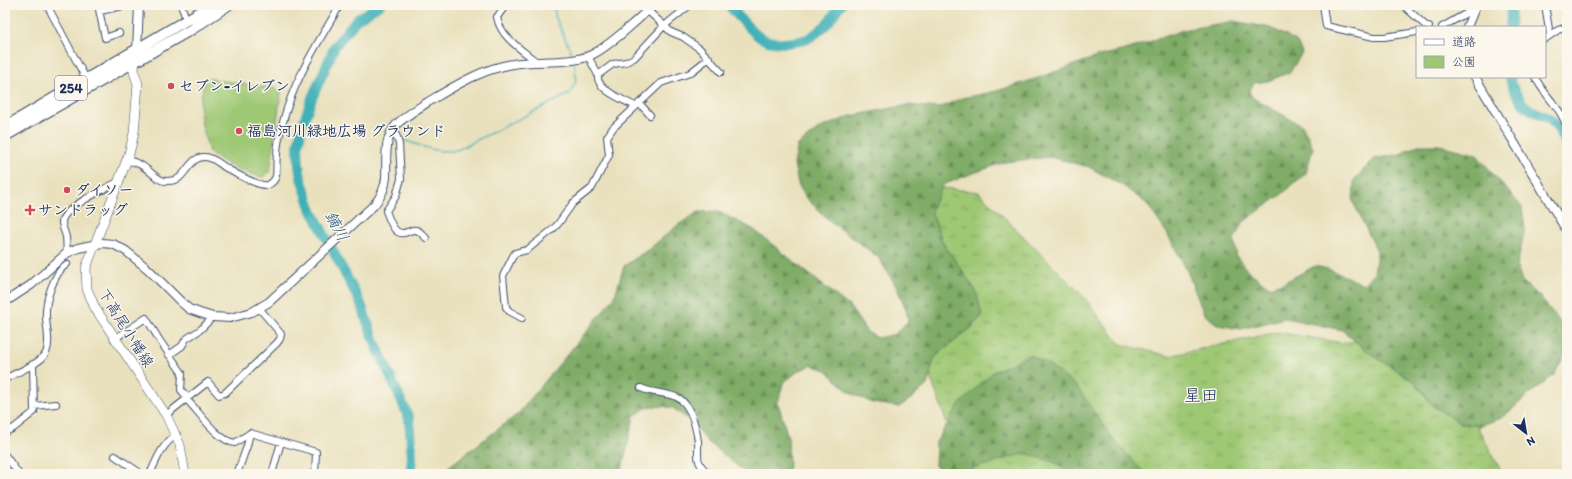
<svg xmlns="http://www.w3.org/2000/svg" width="1572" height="479" font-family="Itim,'Klee One',sans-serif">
  <defs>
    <pattern id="grass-tufts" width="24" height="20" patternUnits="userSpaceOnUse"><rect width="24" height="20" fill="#9fc874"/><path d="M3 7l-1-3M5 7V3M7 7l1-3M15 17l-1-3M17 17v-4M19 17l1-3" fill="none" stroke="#81a362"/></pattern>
    <pattern id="forest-firs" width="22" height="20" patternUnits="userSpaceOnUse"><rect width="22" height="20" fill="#7fac66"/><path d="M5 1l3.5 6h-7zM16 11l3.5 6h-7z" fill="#678c57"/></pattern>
  </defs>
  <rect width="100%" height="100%" fill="#fbf7ec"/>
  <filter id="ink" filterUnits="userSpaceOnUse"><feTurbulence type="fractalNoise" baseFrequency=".025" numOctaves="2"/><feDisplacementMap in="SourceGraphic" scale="8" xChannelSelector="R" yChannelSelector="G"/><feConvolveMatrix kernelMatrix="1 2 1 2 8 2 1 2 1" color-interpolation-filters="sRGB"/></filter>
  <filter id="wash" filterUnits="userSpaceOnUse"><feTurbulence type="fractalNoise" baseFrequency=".012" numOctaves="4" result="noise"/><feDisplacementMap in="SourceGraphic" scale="16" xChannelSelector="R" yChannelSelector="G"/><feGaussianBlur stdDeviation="0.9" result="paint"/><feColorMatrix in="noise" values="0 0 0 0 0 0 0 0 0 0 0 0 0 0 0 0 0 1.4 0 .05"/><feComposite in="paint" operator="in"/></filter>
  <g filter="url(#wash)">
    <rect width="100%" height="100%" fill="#e9e1bd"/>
    <path fill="url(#grass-tufts)" stroke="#5d7c69" d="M858,178L979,192L1084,297L1120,344L1169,356L1278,332L1342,343L1425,330L1503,474H971L960,459Z"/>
    <path fill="url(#forest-firs)" stroke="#4d6e62" d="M1233,21L1271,28L1296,41L1302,53L1290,72L1268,81L1254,83L1249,92L1253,98L1303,126L1313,148L1306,173L1281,195L1242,223L1234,240L1237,257L1246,269L1269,287L1283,283L1315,266L1328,269L1363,284L1374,274L1377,251L1353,202L1354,180L1374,159L1400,154L1418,145H1439L1476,154L1522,207L1525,228L1517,266L1522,281L1538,295L1565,328L1567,342L1564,356L1554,375L1527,396L1502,418L1478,426L1460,423L1433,406L1415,382L1368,352L1342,330L1285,318L1241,329L1218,325L1204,314L1187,271L1167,233L1146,203L1123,186L1089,167L1050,157L1005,162L968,175L943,185L931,210L942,241L976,291L982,316L971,328L935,357L927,385L911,399L899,407L873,403L850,393L826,370L811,365L797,372L783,383L778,403L788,437L789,465L787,474H747L707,441L693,423L673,408L662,406L646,408L634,416L621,474H439L518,414L614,298L624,266L649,249L678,225L698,212L717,211L753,229L850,307L867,332L878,338L895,334L908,321L906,307L893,281L878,257L826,218L806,198L798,184L794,164L798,145L820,128L851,116L908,105L939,108L962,98L997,91L1035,79L1099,56L1129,49L1183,30Z
      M1030,355L1049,365L1077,387L1113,439L1145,474H1068L1056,463L1025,453L954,474H947L935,466L936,442L959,405L993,372Z"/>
    <path fill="#9fc874" stroke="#5d7c69" d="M205,78L278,89L281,92L270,171L263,177C240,172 228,166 209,152L201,121L200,102Z"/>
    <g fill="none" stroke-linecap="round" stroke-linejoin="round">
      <path stroke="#3fb0b7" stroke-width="1.5" d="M554,5L555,16L571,52
        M401,139C419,145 438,154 457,150L569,94C577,84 577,76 574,63"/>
      <path stroke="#3fb0b7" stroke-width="10" d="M380,5L357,19L335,46L312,98L302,126L298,146L299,166L301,178L312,211L361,304L373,338L409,418L412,458L410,474
        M728,5C738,15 747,27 758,36C770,45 791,44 804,40C811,39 821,29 826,25C832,19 835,11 841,5
        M1510,5L1511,18L1510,27
        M1510,77C1511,86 1519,101 1527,107C1534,112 1542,114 1549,119C1558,126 1564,138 1567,148"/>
    </g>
  </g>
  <g filter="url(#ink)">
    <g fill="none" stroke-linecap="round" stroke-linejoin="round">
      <defs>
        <path id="minor" d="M47,5L86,79
          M98,5L105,38L119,33
          M181,5L187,21
          M506,5L497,17C500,37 522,50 537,62
          M1323,5L1326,26L1374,37H1384L1417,32
          M1403,5L1426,26L1429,27
          M1545,5L1550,35
          M647,10L671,32L683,37L700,49L721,72
          M100,11L127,5
          M1442,27L1474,9
          M1545,39L1558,30L1567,27
          M588,56L598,75
          M1535,77C1545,97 1561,107 1567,128
          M639,103L650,115
          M635,106C624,100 595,89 598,75L613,64L626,62L634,58L664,26L690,5
          M393,130L397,137L399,144L401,179L396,196L386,211C390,220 394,238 407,232C411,231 413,229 416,230C420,231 423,235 426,238
          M127,161C146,161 155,182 166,181C170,181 178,180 180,177C188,170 193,156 205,157C213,157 220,164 226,168C234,173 260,187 268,185C272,183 275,180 276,176C277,170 276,161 277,155C277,144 280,133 283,122C294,79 318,43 340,5
          M67,253C66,248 67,243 66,237C65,232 62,227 62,222C62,208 108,187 120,181
          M522,318L509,311L506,307L503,276L513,256L515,253L527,250L552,230L558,224L573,203L592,188L609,155L607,137L613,128L661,83L690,73L709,58
          M114,339L146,318L160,341L182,373L181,390L188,398
          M169,355L182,346L186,339L200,330L213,317
          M5,379C15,373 42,363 46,353C51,341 46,328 46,316C45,301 54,272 67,264
          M641,388C653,394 669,392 680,399C691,407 696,428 698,441C699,457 694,461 709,474
          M186,399C200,412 216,440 235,443L250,433
          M34,406L56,404
          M166,415L208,382L219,395L225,393L277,343L280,339L281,334L259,308
          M5,432L14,428L34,412L33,364
          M5,455L19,474
          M115,456L142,474
          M150,474C156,461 163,442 177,435
          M216,474H219
          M237,474L247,446L250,433L316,452L315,474
          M272,474L281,442"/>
        <path id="tertiary" d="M1467,27L1476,5
          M137,51L139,5
          M1475,77L1567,231
          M5,302L31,285L67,253L78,248L102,243L113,244L126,251L149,270L180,301L189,309L200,313L213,317L230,318L252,312L269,302L374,205C381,197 385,188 386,178C387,160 383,140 396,125C405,116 417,109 428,102C455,86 481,69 513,64C535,60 569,64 589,56C606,49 639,19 653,5"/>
        <path id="secondary" d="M135,56L134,72L138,84L136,109L134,133L129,154L86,268L87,289L95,308L166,415L180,445L185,474"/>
        <path id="trunk" d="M5,127L212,5
          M5,136L192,29L228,5"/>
      </defs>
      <use href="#minor" stroke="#3a4a6c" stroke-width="8"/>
      <use href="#tertiary" stroke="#3a4a6c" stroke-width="10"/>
      <use href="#secondary" stroke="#3a4a6c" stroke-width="10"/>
      <use href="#trunk" stroke="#3a4a6c" stroke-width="12"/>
      <use href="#minor" stroke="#fff" stroke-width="6"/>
      <use href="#tertiary" stroke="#fff" stroke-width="8"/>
      <use href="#secondary" stroke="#fff" stroke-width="9"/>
      <use href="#trunk" stroke="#fff" stroke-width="10"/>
    </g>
  </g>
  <g fill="#d1495b" stroke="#fbf7ec" stroke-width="1.5">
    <circle cx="171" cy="86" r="4"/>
    <circle cx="239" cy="131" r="4"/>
    <circle cx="67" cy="190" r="4"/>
    <path d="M28 204h4v4h4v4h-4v4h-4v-4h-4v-4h4z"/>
  </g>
  <g text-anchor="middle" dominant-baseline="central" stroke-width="3" stroke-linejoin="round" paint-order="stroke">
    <rect fill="#fbf7ec" stroke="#5e6b89" stroke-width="1" x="55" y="76" width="32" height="24" rx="3"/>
    <g font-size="14" font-weight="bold" fill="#1b2f5e">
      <text x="71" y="88">254</text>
    </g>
    <g font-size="15" font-weight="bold" fill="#1b2f5e" stroke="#fbf7ec" text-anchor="start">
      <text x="179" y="86">セブン-イレブン</text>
      <text x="247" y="131">福島河川緑地広場 グラウンド</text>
      <text x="75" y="190">ダイソー</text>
      <text x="38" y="210">サンドラッグ</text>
    </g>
    <g font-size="15" fill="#1b2f5e" stroke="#fbf7ec">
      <text transform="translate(126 328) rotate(58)">下高尾小幡線</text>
    </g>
    <g font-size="16" font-style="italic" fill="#285c7d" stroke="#fbf7ec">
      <text transform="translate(337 226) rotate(62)">鏑川</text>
    </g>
    <g font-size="17" fill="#1b2f5e" stroke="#fbf7ec">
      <text x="1201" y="395">星田</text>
    </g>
  </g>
  <rect width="1572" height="479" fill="none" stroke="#fbf7ec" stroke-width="20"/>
  <rect x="1416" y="26" width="130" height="52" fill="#fbf7ec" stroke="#a1a7b3"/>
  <rect x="1424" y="39" width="20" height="6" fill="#ffffff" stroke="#a1a7b3"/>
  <text x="1452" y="46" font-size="12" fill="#1b2f5e">道路</text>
  <rect x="1424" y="56" width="20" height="12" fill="#9fc874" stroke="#a1a7b3"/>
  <text x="1452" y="66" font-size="12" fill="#1b2f5e">公園</text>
  <g transform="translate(1526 433) rotate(149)" stroke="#fbf7ec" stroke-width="3" paint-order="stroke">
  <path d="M0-3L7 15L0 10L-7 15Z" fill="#1b2f5e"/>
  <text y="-6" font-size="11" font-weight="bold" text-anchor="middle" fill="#1b2f5e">N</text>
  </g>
</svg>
